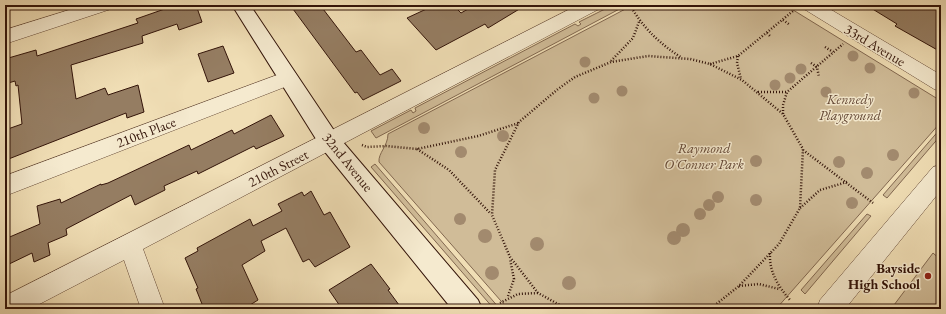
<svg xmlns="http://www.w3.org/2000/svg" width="946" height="314" font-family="'EB Garamond',serif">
  <rect width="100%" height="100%" fill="#f0deb5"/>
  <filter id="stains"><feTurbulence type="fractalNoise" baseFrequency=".005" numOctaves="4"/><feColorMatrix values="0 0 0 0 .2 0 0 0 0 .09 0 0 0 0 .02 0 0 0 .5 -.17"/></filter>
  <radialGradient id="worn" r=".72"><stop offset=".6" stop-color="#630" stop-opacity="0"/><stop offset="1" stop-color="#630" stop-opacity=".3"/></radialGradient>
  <path fill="#d0bc98" stroke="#826850" d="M613,5H627L376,138L371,131L411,110L413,113L416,111L415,108L575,24L578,26L581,24L579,22Z
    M633,5H785L941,101V122L776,309H508L379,162C378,153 388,146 388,134Z
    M941,128V135L887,198L883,195Z
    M375,164L500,309H494L371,167Z
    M867,214L871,216L805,294L801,290Z
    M933,253L941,260V309H891Z"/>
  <path fill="#957d62" stroke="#331409" d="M176,5H196L202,22L179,30L177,24L142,36L143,43L71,65L76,99L105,88L108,95L138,85L144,112L127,118L126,113L6,160L5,130L22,124L18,85L16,86L15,81L5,84V59L36,50L37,56L138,23L136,19Z
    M303,5H320L356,52L361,50L380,75L392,69L401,81L363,100L357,92L355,93L293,9Z
    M435,5H453L461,13L475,5H526L488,28L485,24L436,50L407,18Z
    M866,5H941V52L895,26L897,24Z
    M223,46L234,73L208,82L198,54Z
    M271,115L284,136L256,149L254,146L198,174L197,171L164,186L165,190L135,205L131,195L66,229L67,235L48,243L50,255L34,262L32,253L5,266V239L40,224L37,206L60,199L61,203L101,184V185L108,183L189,145L191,150L232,130L234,134Z
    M311,191L324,215L330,212L350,247L315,267L309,259L303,262L286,228L261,241L265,251L242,265L258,300L250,305L252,309H204L196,289L198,288L185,258L198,251L197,248L250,219L253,226L282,211L278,204L302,192L304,196Z
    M371,264L390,289L388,290L402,309H342L329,290Z"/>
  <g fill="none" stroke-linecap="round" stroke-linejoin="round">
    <defs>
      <path id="street" d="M85,5H114L111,9L5,44V30Z
        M578,5H602L599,9L143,249L165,309H141L124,260L30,309H5V296Z
        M801,5H823L941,75V92L934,89L804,9Z
        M288,71L295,73L298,78L295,83L5,196V176Z
        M941,165V190L845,309H817L820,300L933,167Z"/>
      <path id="secondary" d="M232,5H250L337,135L478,300L482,309H452L321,147Z"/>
    </defs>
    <use href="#street" stroke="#624634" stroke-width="1"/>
    <use href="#secondary" stroke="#331409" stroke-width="2"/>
    <path stroke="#331409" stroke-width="2.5" stroke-dasharray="1 2" stroke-linecap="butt" d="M630,5C643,28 660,44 682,58
      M783,20L790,25
      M767,33L770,36
      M825,47L833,52
      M738,56L737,63L741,79
      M611,61L633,38L639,22
      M811,63L817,67L819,77
      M710,64L738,56L793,11
      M758,92H787
      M783,114V105L787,92L843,44
      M362,145L367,147L386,146L417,149L478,136L519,123
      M417,149L449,170L491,214
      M803,150L873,203
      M800,208L820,190L847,182
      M770,253C769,272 778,286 790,300
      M739,286L759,284L779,289
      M508,296L514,279L510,259
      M500,303L518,294L538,293
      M567,309L538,293L510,257L492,215L495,170L519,122L558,89L575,77L611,62L648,56L690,59L710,64L742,80L783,114L803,149L800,208L779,244L739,286L710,309"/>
    <use href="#street" fill="#f5eacf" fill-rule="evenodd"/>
    <use href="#secondary" fill="#f5eacf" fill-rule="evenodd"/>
  </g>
  <g fill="#a28a6e">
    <circle cx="853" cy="56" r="5.5"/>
    <circle cx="585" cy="62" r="5.5"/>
    <circle cx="870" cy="68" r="5.5"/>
    <circle cx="801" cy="69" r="5.5"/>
    <circle cx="790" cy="78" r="5.5"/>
    <circle cx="775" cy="85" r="5.5"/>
    <circle cx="622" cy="91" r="5.5"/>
    <circle cx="826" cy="92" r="5.5"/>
    <circle cx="914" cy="93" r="5.5"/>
    <circle cx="594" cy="98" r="5.5"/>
    <circle cx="424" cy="128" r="6"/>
    <circle cx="503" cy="136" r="6"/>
    <circle cx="461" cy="152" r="6"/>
    <circle cx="893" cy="155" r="6"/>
    <circle cx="756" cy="161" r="6"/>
    <circle cx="839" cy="162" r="6"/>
    <circle cx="867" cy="173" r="6"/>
    <circle cx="718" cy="197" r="6"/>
    <circle cx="756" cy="200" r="6"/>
    <circle cx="852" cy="203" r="6"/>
    <circle cx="709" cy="205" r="6"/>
    <circle cx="700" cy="214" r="6"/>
    <circle cx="460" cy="219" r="6"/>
    <circle cx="683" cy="230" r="7"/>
    <circle cx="485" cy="236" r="7"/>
    <circle cx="674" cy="238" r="7"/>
    <circle cx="537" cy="244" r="7"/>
    <circle cx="492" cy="273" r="7"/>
    <circle cx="569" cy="283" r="7"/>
  </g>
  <circle fill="#8f2418" stroke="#f5eacf" stroke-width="1.5" cx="928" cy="276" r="4"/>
  <g text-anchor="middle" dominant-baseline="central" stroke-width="3" stroke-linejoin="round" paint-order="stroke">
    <g font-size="14" fill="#331409" stroke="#f5eacf">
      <text transform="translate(875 45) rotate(31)">33rd Avenue</text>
      <text transform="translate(146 132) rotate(-21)">210th Place</text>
      <text transform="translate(348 162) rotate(51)">32nd Avenue</text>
      <text transform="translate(278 168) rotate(-27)">210th Street</text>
    </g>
    <g font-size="14" font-style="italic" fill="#624634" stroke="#f5eacf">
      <text x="850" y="99">Kennedy<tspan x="850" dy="16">Playground</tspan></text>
      <text x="704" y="148">Raymond<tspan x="704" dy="16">O'Conner Park</tspan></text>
    </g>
    <g font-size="14" font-weight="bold" fill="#331409" stroke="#f5eacf" text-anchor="end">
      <text x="920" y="268">Bayside<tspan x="920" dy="16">High School</tspan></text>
    </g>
  </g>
  <rect width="946" height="314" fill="none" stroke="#f0deb5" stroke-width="20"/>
  <rect x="6" y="6" width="934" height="302" fill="none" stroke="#331409" stroke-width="2"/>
  <rect x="10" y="10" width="926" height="294" fill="none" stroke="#331409"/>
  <rect width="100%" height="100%" filter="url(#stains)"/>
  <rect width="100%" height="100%" fill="url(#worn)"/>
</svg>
